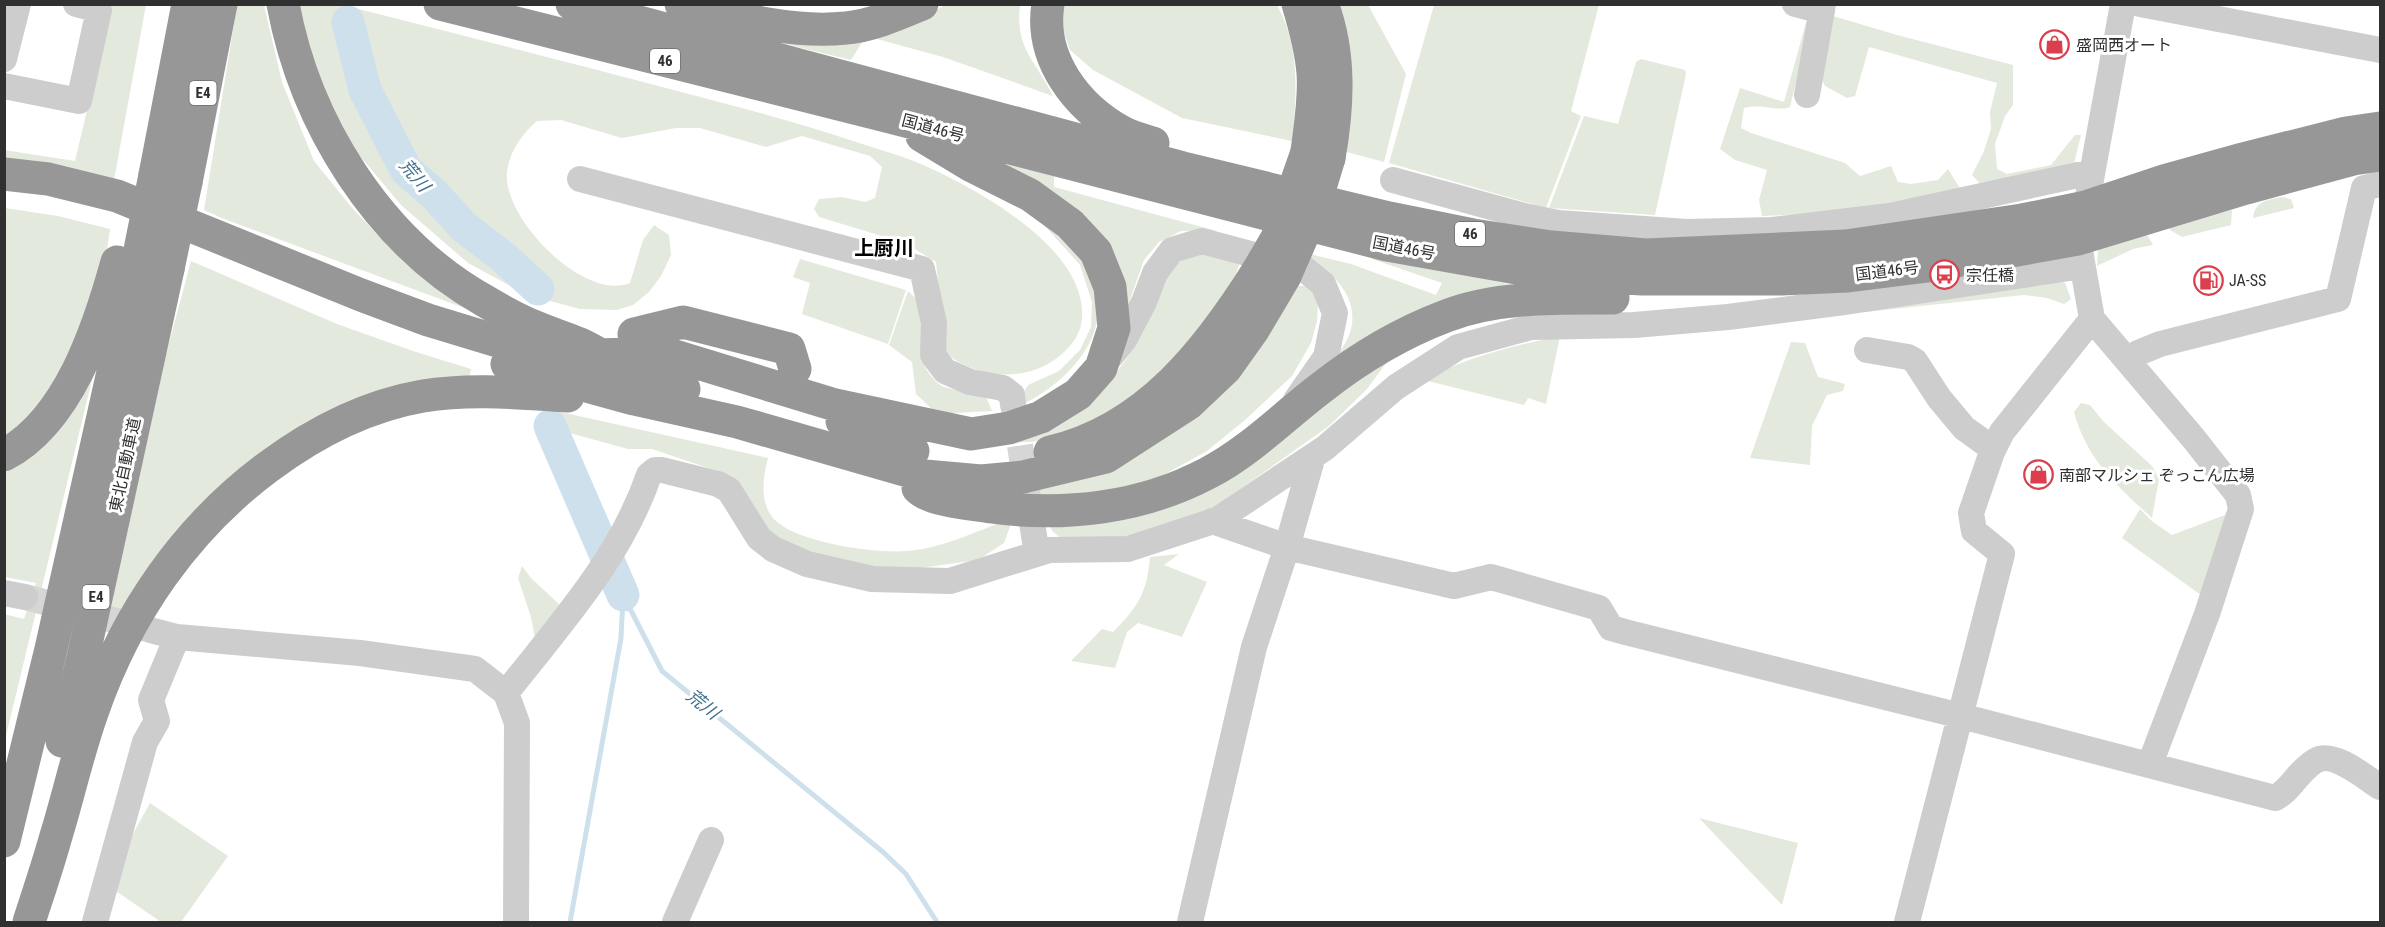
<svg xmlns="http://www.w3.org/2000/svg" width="2385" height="927" font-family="'Roboto Condensed','Noto Sans JP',sans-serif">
  <rect width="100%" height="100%" fill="#fff"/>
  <path fill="#e4e9dd" d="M112,5H146L114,180L5,161L4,150L75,161Z
    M237,5H264L282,82L314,161L353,209L391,249L467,309L224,219L204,210Z
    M295,5H343C457,34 571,63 685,93C743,108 799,123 856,142C881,150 907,157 932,169C984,193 1087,251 1082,318C1081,332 1074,343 1064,352C1033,383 977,381 945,352L936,262L905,243L819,217L814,209L819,199L842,197L865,202L875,198L882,167L870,156L802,136L766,147L700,128H676L622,138L561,120L537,121C523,133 509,152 507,172C502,218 584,302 630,283L643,240L654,225L669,235L671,255L661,276L649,292L633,305L617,310L580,309L527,295L468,263L401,205L355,150L315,80Z
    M945,5H1020C1015,49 1035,59 1053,96L943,57L866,36L851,60L769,40L926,16Z
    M1063,5H1277C1300,46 1297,95 1292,141L1182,118L1093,70L1070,50L1060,21Z
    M1335,5H1368L1406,74L1384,162L1339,150Z
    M1434,5H1599L1571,111L1581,116L1546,208L1389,163Z
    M1833,16L1897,35L2013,65V105L2005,116L1995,144L1997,169L2007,174L2051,165L2075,135H2081L2074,164L1985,189L1972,175L1984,151L1991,129L1990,112L1997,83L1869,47L1855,96L1847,98L1825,86L1819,72Z
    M1807,19L1810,25L1790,107C1780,112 1760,103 1744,108L1741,128L1751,133L1845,163L1860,176L1891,166L1898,182L1911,184L1938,180L1948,169L1961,190L1960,193L1829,213L1762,216L1759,200L1767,170L1735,160L1720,149L1740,88L1784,102Z
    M1641,59L1685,70L1686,74L1655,215L1549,208L1584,116L1618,124L1636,62Z
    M971,153L1054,173V187L1217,231H1181L1159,242L1144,260L1126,311L1114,263Z
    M2282,197L2291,199L2294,208L2253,218C2255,201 2267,200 2282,197Z
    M5,208L58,216L110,229L106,256L77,340L47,401L5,440Z
    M2232,210L2231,225L2182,237L2170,230L2168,225Z
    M1035,215L1043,216C1055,230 1077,249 1085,265C1090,275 1098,293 1098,304C1101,349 1058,388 1021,405V397L1028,385L1059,371L1080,350L1091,327L1092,302L1080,265Z
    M2132,233L2148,236L2153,245L2133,249L2097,266L2098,250Z
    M1204,253L1240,262L1229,294L1141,397L1079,430L1032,442L980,443L1114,376L1134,348L1172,264L1185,257Z
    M1310,254L1351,264L1436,295L1442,283L1372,259V254L1512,285L1333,362C1340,351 1351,337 1352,324C1356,293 1330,270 1306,257Z
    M800,259L906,290L888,344L802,314L810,283L793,277Z
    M191,261L337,324L413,351L471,369L468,383L232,475L176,531L99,642L161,373Z
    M2061,281L2065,283L2071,299L2064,304L2047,298L2024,295L1865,312L1867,310Z
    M1309,285L1318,303L1317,321L1311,343L1292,376L1245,420L1207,451L1147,484L1050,500L985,489L1042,486L1299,286Z
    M908,291C935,314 919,326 921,354C922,365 933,382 944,387C956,391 972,392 985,394L992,411L937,414L916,394L912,362L889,345Z
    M1560,336L1546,404L1528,398L1524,405L1424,380C1467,357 1512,346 1560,336Z
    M1791,342L1805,343L1818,377L1845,384L1843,391L1827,395L1812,426L1810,465L1750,458Z
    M1390,358L1367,389L1329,426L1212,509L1127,540H1064L1053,532L1047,521L1106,518L1309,414Z
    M97,359L5,740L4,614L24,619L36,583L5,577V473L21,464L40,449Z
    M2081,403L2090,405L2104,422L2152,466L2159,479L2152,518C2117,486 2087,460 2074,412Z
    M556,411L768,458C763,477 759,503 774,519C794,542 876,554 906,551C940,549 975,532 1007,520L1011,524L1004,543L978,560L913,569L862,566L800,550L768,532L717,471L652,449H628L559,430Z
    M2140,509L2153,522L2172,535L2230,513L2205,598L2122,538Z
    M1179,554L1164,565L1207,582L1182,637L1138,623L1127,632L1115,668L1071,661L1102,629L1113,632C1138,607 1147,593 1150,557Z
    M522,566L531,578L560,605L535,639L531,617L518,578Z
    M150,803L228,856L181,922H161L110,887L129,841Z
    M1699,818L1798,843L1782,905Z"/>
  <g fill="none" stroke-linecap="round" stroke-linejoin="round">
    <path stroke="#cde0eb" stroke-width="5" d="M623,595L662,671L883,852L906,874L937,922
      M570,922L621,638L623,597"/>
    <path stroke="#cde0eb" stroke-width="33" d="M348,22L365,90L406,170L434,194L464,227L503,257L538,289
      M550,426L623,595"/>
    <path stroke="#d6d6d6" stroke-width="26" stroke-dasharray="26 13" stroke-linecap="butt" d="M1014,407L1032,523
      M25,597L147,629"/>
    <path stroke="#cdcdcd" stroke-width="26" d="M1795,4L1822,11
      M2123,4L2086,207L2078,239L2092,319L2194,439L2238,495L2241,509L2207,614L2150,764
      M2140,4L2380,50
      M4,59L18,4
      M4,86L79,101L99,10L76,4
      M1807,95L1823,4
      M580,179L922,269L934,323L933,355L945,371L970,382L1003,388L1012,395L1013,405
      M1393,180L1524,216L1558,223L1687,232L1772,230L1890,216L2092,172
      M1867,350L1908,357L1915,361L1939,398L1964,428L1993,449
      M1111,356L1124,340L1144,302L1155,273L1172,250L1202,241L1303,268L1323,284L1335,313L1326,357L1296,400
      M2127,360L2138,353L2160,344L2338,299L2364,188L2380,184
      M1212,521L1287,547L1313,456
      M1032,523L1037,554
      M4,593L25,597
      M150,630L177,637L360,653L475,669L506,693L517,723L516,922
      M506,693C560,624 620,559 649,475L655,470H662L718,484L729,490L759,538L773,549L807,564L872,579L950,581L1049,550L1128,549L1217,520L1325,448L1396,387L1458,347L1531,327L1634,325L1728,317L1844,302L2082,266
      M95,922L145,742L157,721L151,700L177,637
      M675,922L711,840
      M1190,922L1254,647L1287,547L1454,586L1491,577L1599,608L1611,628L1625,632L1961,716L2275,798C2287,792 2293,781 2302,772C2306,768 2312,762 2317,760C2334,751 2366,778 2380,787
      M1907,922L2002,554L1974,531L1971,513L1992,452L2002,432L2092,319"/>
    <path stroke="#979797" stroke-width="33" d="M283,4C305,123 378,241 485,301C502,311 520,321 538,328C552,334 566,338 580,344C602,354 624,371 644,379C657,384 671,386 684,389
      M440,4L890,117L1387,245L1545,273L1642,279H1781L1848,276L1928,266L2078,239L2246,188L2353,159L2380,155
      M572,4L1183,168L1389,218L1473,235L1551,247L1646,255L1846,246L2022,220L2086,207L2164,181L2243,159L2346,133L2380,128
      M681,4C734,17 790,34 846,28C871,26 898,14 922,4
      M1048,4C1039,59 1077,107 1122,132C1131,137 1143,140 1153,143
      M1298,4C1305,27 1311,49 1313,73C1315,99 1310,126 1307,152
      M1322,4C1341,53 1338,107 1329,158
      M4,174L48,179L117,196L361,295L428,320L517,347L562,356L665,353L835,405L971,434L1009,428L1041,417L1078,394L1101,368L1114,328L1110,287L1096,252L1070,224L1030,195L970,165L922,136
      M155,175L188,4
      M186,182L221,4
      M634,334L683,322L789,349L795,369
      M507,364L634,399L737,422L925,476L981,481L1023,477L1106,457L1188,404L1226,368L1253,330L1285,276
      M842,421L913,451
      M1050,452C1147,430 1209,349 1259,269
      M4,455C69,421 99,327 117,262
      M918,488C930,501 973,504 991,507C1065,517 1142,508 1208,473C1249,452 1284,416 1321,388C1359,358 1401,333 1446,316C1498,296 1558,298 1613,298
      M62,741L83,658L168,269
      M4,841L51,649L138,260
      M29,922C38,894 48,865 56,836C69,794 78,751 93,710C127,613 186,528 268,467C315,432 365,406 423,396C471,388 520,393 568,396"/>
    <path stroke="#979797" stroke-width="33" d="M138,260L155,175
      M168,269L186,182
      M1259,269L1277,238L1307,152
      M1285,276L1312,214L1329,158"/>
  </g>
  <defs>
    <symbol id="shop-ring" viewBox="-11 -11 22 22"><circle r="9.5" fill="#fff" stroke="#db3f4d" stroke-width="1.5"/><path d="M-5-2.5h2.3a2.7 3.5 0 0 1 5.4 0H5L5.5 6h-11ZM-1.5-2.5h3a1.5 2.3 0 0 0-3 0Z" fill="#db3f4d"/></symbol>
    <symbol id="bus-ring" viewBox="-11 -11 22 22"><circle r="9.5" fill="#fff" stroke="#db3f4d" stroke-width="1.5"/><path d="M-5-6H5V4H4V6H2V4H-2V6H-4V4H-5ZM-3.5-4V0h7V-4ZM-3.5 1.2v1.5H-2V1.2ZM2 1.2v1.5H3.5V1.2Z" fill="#db3f4d"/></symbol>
    <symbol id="fuel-ring" viewBox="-11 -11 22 22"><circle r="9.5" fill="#fff" stroke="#db3f4d" stroke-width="1.5"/><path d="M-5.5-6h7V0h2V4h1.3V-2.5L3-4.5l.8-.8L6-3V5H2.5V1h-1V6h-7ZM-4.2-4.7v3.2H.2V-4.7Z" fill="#db3f4d"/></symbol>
  </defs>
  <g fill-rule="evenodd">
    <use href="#shop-ring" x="2038" y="28" width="33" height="33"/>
    <use href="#bus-ring" x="1928" y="258" width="33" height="33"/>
    <use href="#fuel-ring" x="2192" y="264" width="33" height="33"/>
    <use href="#shop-ring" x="2022" y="458" width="33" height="33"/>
  </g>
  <g text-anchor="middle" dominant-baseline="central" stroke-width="6" stroke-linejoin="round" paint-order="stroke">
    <g fill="#fff" stroke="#6e6e6e" stroke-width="1.5">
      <rect x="650" y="49" width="30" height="24" rx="4.5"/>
      <rect x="189.5" y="81" width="27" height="24" rx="4.5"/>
      <rect x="1455" y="222" width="30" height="24" rx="4.5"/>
      <rect x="82.5" y="585" width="27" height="24" rx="4.5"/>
    </g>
    <g font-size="15" font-weight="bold" fill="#303030">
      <text x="665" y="61">46</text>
      <text x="203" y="93">E4</text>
      <text x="1470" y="234">46</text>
      <text x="96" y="597">E4</text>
    </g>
    <g font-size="16" fill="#303030" stroke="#fff" text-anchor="start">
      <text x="2076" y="45">盛岡西オート</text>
      <text x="1966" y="275">宗任橋</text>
      <text x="2229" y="280">JA-SS</text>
      <text x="2059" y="475">南部マルシェ ぞっこん広場</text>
    </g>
    <g font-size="16" fill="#303030" stroke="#fff">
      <text transform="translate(933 128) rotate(15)">国道46号</text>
      <text transform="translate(1404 248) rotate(11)">国道46号</text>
      <text transform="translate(1887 271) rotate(-7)">国道46号</text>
      <text transform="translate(125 465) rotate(-78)">東北自動車道</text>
    </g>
    <g font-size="18" font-style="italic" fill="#42728e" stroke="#fff">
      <text transform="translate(415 175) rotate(50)">荒川</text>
      <text transform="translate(703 704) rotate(39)">荒川</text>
    </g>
    <g font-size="20" font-weight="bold" fill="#000" stroke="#fff">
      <text x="884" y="248">上厨川</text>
    </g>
  </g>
  <rect width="2385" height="927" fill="none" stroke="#303030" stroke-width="12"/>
</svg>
